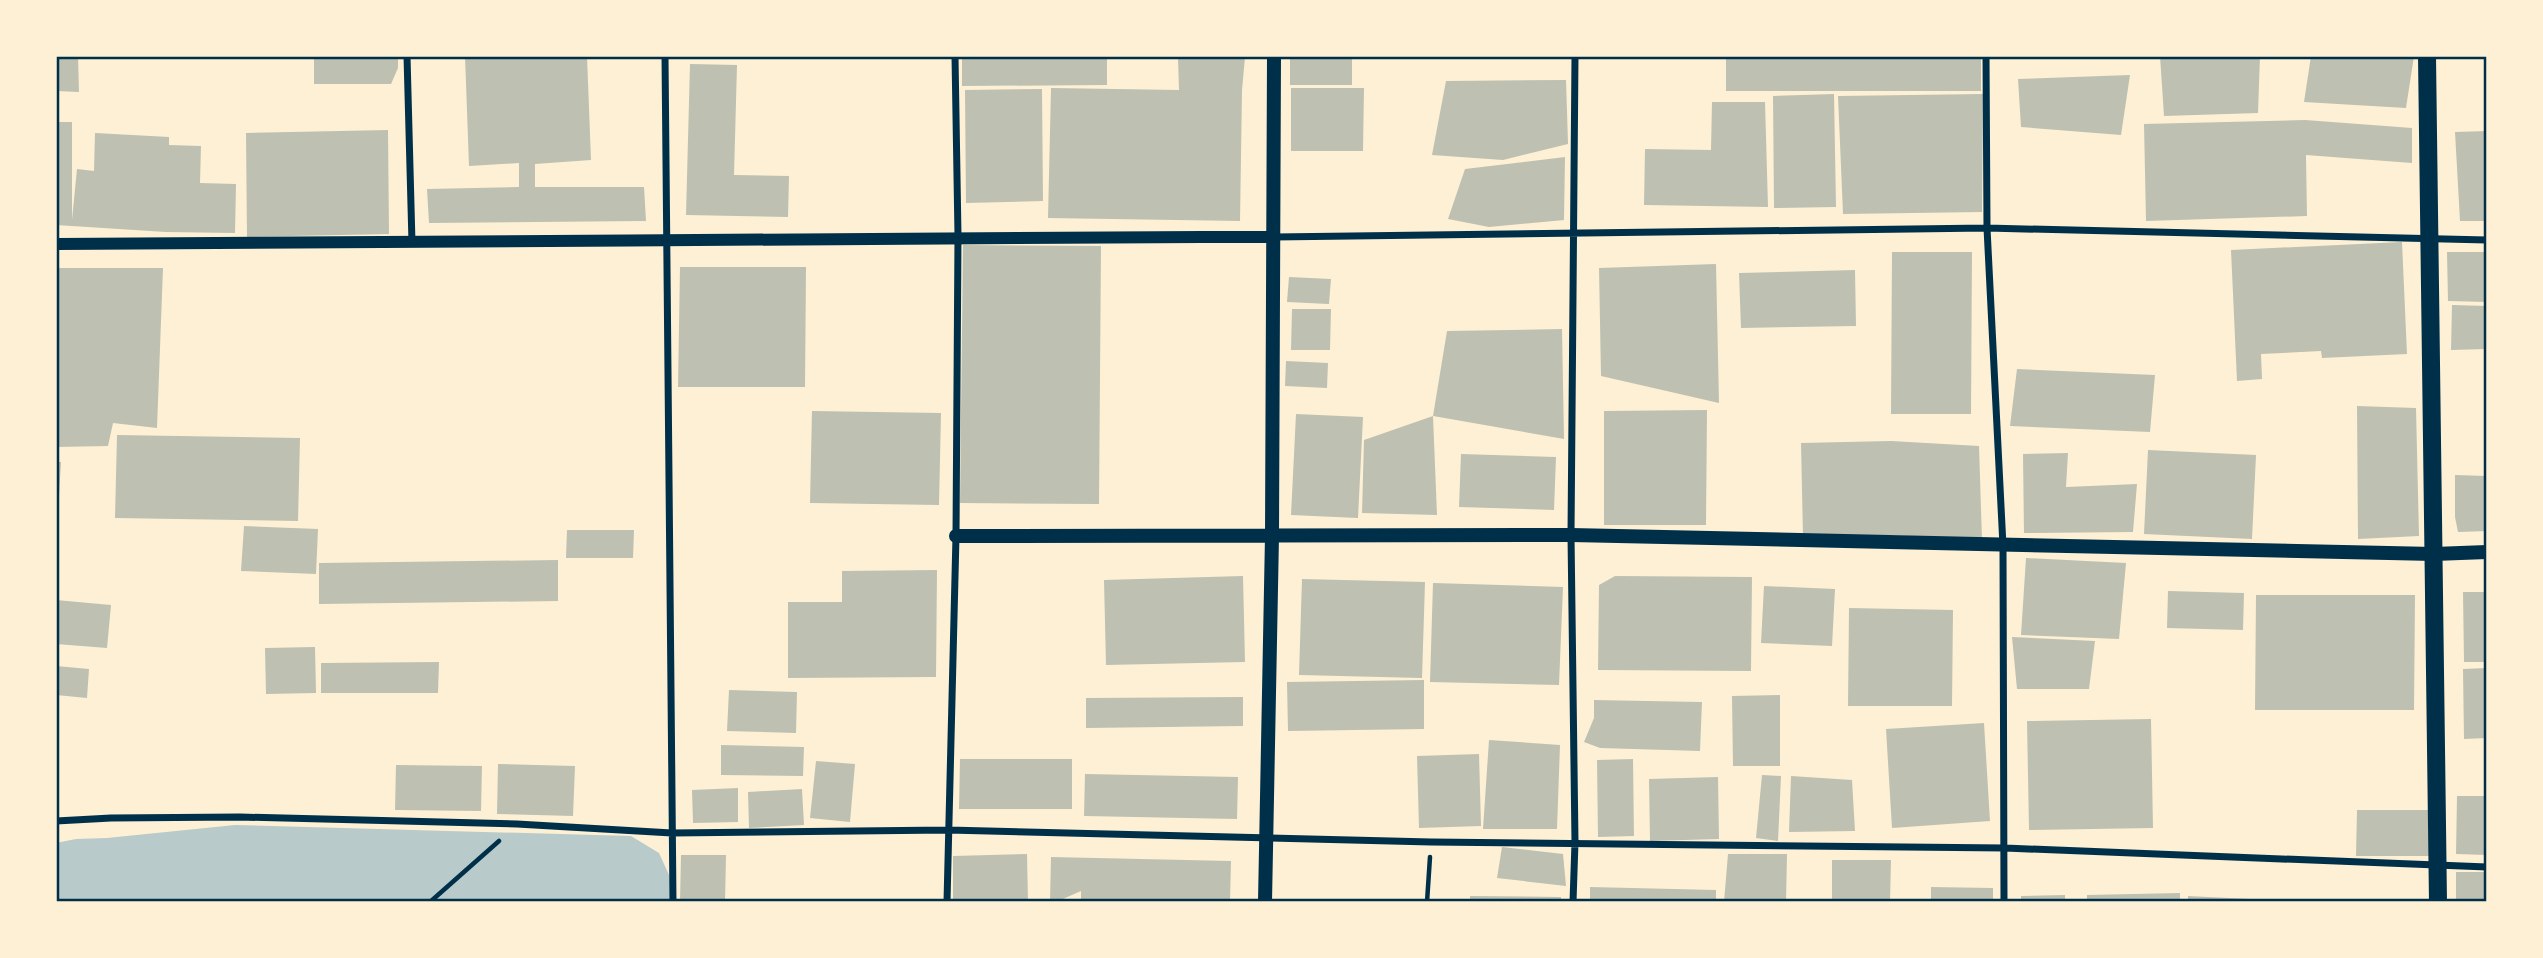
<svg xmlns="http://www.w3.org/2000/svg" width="2543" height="958" font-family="Quicksand,sans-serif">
  <rect width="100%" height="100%" fill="#fdf0d5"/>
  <path fill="#b9caca" d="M235,825L631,836L659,853L669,875L674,902H56V843L76,839L107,838Z"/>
  <path fill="#bec0b2" d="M56,56H78L79,92L56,91Z
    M314,56H398V68L391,84H314Z
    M465,56H587L591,160L535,164V187H644L646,221L429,223L427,189L519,187V163L469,166Z
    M962,56H1107V85L962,86Z
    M1290,56H1352V85H1290Z
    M1726,56H1981V91H1726Z
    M2160,56H2260L2258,113L2164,116Z
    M2311,56H2414L2406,108L2304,102Z
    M1245,57L1242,90L1240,221L1048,218L1051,88L1179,90L1178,58Z
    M690,64L737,65L734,175L789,176L788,217L686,215Z
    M2130,75L2121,135L2021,127L2018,79Z
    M1566,80L1568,144L1503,160L1432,155L1446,81Z
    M1291,88H1364L1363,151H1291Z
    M1042,89L1043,201L966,203L965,90Z
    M1834,94L1836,207L1774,208L1773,96Z
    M1983,94L1982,212L1843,214L1838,96Z
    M1712,102H1765L1768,207L1644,205L1645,149L1711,150Z
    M2305,120L2412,128V163L2306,155L2307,216L2146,221L2144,124Z
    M56,122H72V220L77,169L94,171L95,133L169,137V145L201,146L200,183L236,184L235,233L166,232L56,225Z
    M388,130L389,234L247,237L246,133Z
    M2487,131V221H2460L2455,132Z
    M1565,157L1564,220L1489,227L1448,219L1465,169Z
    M2402,242L2407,354L2322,358L2321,351L2261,354L2262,379L2237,381L2231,250Z
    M963,245L1101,246L1099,504L960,503Z
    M1892,252H1972L1971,414H1891Z
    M2447,252H2487V302L2448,301Z
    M1716,264L1719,403L1601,376L1599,268Z
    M680,267H806L805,387H678Z
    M56,268H163L157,428L113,423L108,446L56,447Z
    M1855,270L1856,326L1741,328L1739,273Z
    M1289,277L1331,279L1329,304L1287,302Z
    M2452,305L2487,306V349L2451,350Z
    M1292,309H1331L1330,350H1291Z
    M1562,329L1564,439L1433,416L1447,331Z
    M1286,361L1328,363L1327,388L1285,386Z
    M2017,369L2155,375L2150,432L2010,426Z
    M2357,406L2416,408L2419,536L2358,539Z
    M1707,410L1706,525H1604V411Z
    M812,411L941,413L939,505L810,503Z
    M1296,414L1363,417L1358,518L1291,515Z
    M1433,416L1437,515L1362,513L1364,440Z
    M117,435L300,438L298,521L115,518Z
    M1891,441L1979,446L1982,540L1893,535L1803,536L1801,443Z
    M2148,450L2256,455L2252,539L2144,534Z
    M2068,453L2066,487L2137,484L2133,532L2024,533L2023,454Z
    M1461,454L1556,457L1554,510L1459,507Z
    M56,462H61L58,513H56Z
    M2455,475L2487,476V531L2458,532L2455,517Z
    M244,526L318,529L316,574L241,571Z
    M567,530H634L633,558H566Z
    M2026,558L2126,563L2119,639L2021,635Z
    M558,560V601L319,604V563Z
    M937,570L936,677L788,678V602H842V571Z
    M1243,576L1245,662L1106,665L1104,580Z
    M1615,576L1752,577L1751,671L1598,670L1599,585Z
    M1302,579L1425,582L1422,678L1299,675Z
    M1433,583L1563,587L1559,685L1430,682Z
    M1764,586L1835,589L1832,646L1761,643Z
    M2168,591L2244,593L2243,630L2167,628Z
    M2463,592H2487V662H2464Z
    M2256,595H2415L2414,710H2255Z
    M56,600L111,605L107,648L56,644Z
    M1849,608L1953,610L1952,706H1848Z
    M2012,637L2095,641L2089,689H2017Z
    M315,647L316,693L266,694L265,648Z
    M439,662L438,693H321V663Z
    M56,666L89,669L87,698L56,695Z
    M2487,668V738L2464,739L2463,669Z
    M1424,680V729L1288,731L1287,682Z
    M729,690L797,692L796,733L727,731Z
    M1780,695V766H1733L1732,696Z
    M1243,697V726L1086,728V698Z
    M1594,700L1702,702L1700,751L1600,748L1584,742L1594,718Z
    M2151,719L2153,828L2029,830L2027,721Z
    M1984,723L1990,821L1892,828L1886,729Z
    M1489,740L1560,745L1557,829H1483Z
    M721,745L804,747L803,776L721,775Z
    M1479,754L1481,826L1419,828L1417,756Z
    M960,759H1072V809H959Z
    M1633,759L1634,836L1598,837L1597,760Z
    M816,761L855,764L850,822L810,818Z
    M498,764L575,766L573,816L497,814Z
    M396,765L482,766L481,811L395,810Z
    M1085,774L1238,777L1237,819L1084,816Z
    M1762,775L1781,776L1778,841L1756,838Z
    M1791,776L1852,780L1855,831L1789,832Z
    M1718,777L1719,839L1650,841L1649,779Z
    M738,788V822L693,823L692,790Z
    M802,789L804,825L749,828L748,792Z
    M2457,796H2487V855L2456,854Z
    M2357,810H2432V856H2356Z
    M1502,847L1563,854L1566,886L1497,878Z
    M1027,854L1028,902H953V856Z
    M1728,854H1787L1786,902H1724Z
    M681,855H726L725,902H680Z
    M1051,857L1231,861L1230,902H1081V891L1056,902H1050Z
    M1832,860H1891L1890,902H1832Z
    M2456,872H2487V902H2456Z
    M1590,887L1716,890V902H1590Z
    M1931,887L1993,888V902H1931Z
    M2180,893V902H2087V895Z
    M2065,895V902H2021V896Z
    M1470,896L1561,897V902H1470Z
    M2188,896L2250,899V902H2188Z"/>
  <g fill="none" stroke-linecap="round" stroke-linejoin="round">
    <path stroke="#003049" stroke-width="4.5" d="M430,902L499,841
      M1427,902L1430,857"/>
    <path stroke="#003049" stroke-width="7" d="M407,56L412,243
      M665,56L673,902
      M1986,56L1987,228L2003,546L2004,902
      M1274,237L1987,228L2487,240
      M56,821L111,818L240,817L517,824L672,833L948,830L1431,842L2005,848L2487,867
      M947,902L956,536L958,236L955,56
      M1573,902L1575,842L1571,535L1575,56"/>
    <path stroke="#003049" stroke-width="12" d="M56,244C462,244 868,236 1274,237"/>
    <path stroke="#003049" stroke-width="14" d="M956,536L1571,535L2434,554L2487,552
      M1265,902L1272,536L1274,56"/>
    <path stroke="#003049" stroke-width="18" d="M2427,56L2438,902"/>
  </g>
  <rect width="2543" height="958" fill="none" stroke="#fdf0d5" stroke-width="116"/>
  <rect x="58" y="58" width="2427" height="842" fill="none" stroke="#003049" stroke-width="2.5"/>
</svg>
